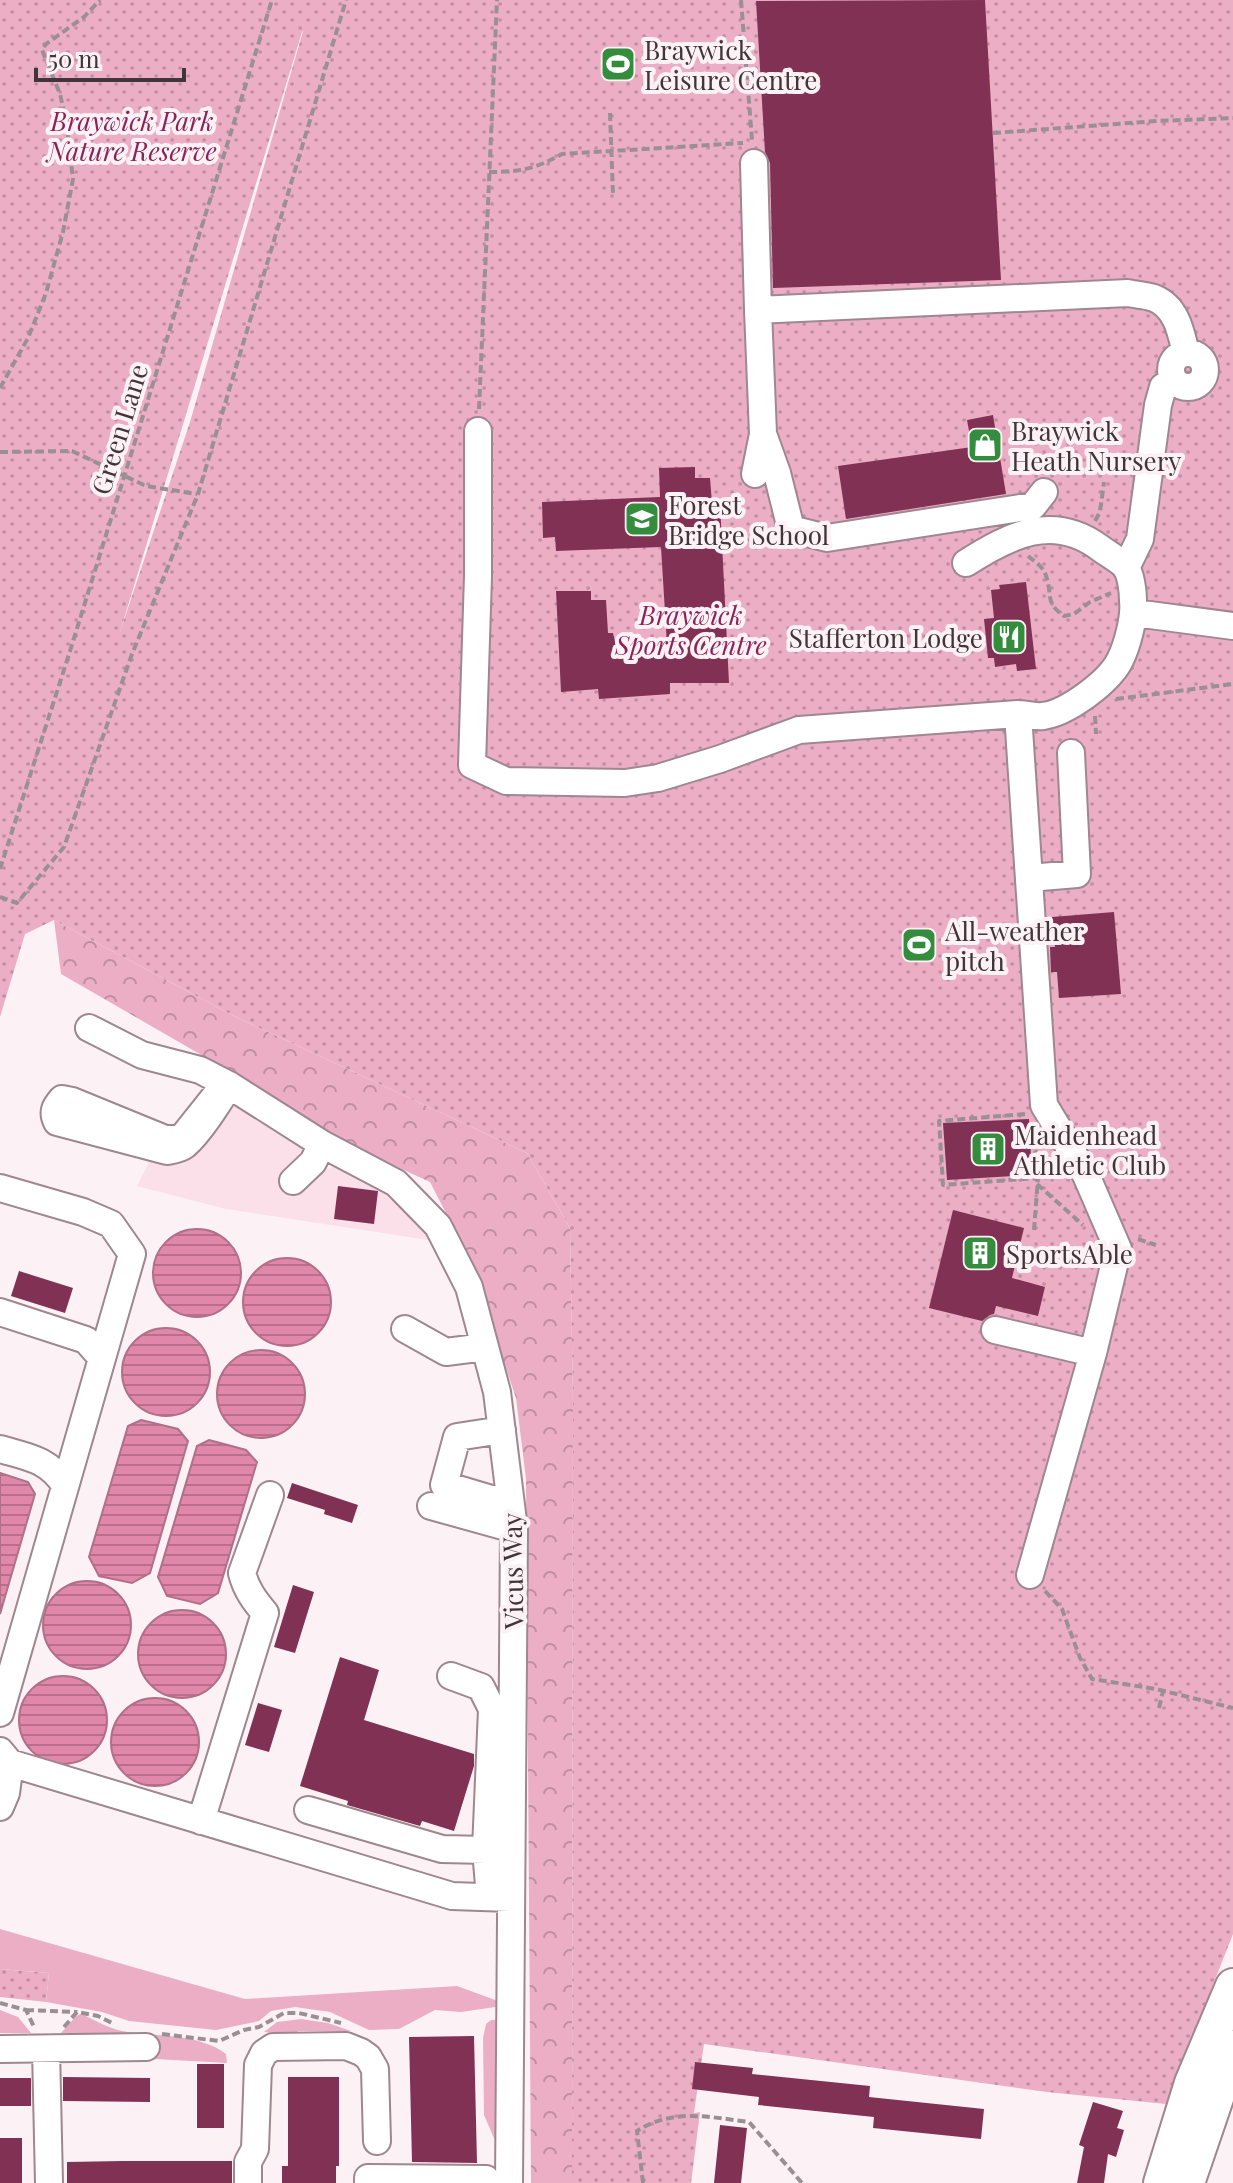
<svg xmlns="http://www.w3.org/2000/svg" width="1233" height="2183" font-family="'Playfair Display',serif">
  <defs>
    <pattern id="forest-crowns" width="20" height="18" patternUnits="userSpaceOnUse" patternTransform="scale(2)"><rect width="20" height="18" fill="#ecaec5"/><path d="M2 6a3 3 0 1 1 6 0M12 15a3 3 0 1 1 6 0" fill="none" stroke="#c18ea1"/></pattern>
    <pattern id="park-dots" width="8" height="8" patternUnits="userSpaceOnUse" patternTransform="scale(2)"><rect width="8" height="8" fill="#ecaec5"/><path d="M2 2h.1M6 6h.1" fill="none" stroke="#c18ea1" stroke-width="1.8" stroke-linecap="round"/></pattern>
    <pattern id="water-rules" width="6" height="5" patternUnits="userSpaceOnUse" patternTransform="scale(2)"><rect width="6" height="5" fill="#e187aa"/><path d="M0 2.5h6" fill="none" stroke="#b86f8b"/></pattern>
  </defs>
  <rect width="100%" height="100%" fill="#fcf2f5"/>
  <path fill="#fbdfe9" d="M241,1105L304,1147L306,1161L324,1170L338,1165L388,1189L435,1241L226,1209L137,1186L151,1158L194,1154L232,1108Z"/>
  <path fill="#ecaec5" d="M0,1929L245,1999L457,1986L509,2005L461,2012L435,2010L399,2029L369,2030L330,2012L295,2007L271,2011L259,2021L216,2030L129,2021L102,2012L46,2002L49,1973L0,1969Z
    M0,2010L18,2017L31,2033H0Z
    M81,2014C95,2020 108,2028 122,2031C155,2037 199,2033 226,2054L227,2063L155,2059L154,2040L120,2041L113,2034L61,2033L76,2016Z
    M301,2019L328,2023L351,2031H298L291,2039H281L275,2033L264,2032L277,2022Z
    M509,2019L503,2159L484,2115L483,2038L486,2024L491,2020Z"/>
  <path fill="url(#forest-crowns)" d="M54,920L234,1016L527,1153L570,1228L573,1401L572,2183H531L526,1479L516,1398L470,1260L430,1182L314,1129L217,1064L61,974Z"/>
  <path fill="url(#park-dots)" fill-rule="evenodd" d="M0,0H1233V1934L1166,2104L1047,2092L704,2044L694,2113L700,2112L691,2183H572L573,1401L570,1228L527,1153L234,1016L54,920L25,934L0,1017ZM303,31L190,422L120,632L302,32Z
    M0,1969L49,1973L46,2002L0,1997Z"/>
  <path fill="url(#water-rules)" stroke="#b16f88" stroke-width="2" d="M153 1273a44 44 0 1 1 88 0a44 44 0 1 1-88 0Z
    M243 1302a44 44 0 1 1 88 0a44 44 0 1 1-88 0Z
    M122 1372a44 44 0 1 1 88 0a44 44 0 1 1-88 0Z
    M217 1394a44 44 0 1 1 88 0a44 44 0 1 1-88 0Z
    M141,1420L178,1429L188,1441L150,1573L132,1583L99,1576L89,1557L128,1426Z
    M209,1440L246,1450L257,1462L218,1593L200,1604L167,1596L158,1577L197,1446Z
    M0,1473L28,1482L35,1494L0,1614Z
    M43 1625a44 44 0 1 1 88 0a44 44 0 1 1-88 0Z
    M138 1654a44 44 0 1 1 88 0a44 44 0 1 1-88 0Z
    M19 1720a44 44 0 1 1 88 0a44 44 0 1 1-88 0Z
    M111 1742a44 44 0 1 1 88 0a44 44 0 1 1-88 0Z"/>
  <path fill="#813154" d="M985,0L1001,280L773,288L770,163L765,152L756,1Z
    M993,415L1006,494L846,519L838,466L972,447L967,420Z
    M695,467V478H710L712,503H720L729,683H670V694L599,699L598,689L561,692L556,591H591V600H606L608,633H613L616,646L667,645L661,547L556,551L555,537L543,538L542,502L660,497L659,468Z
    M1026,582L1036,669L1017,671L1016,664L995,667L994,658H988L984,619L994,618L991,590L1000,589L999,585Z
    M1114,912L1121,994L1059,998L1057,972H1051L1050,947H1055L1052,917Z
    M1029,1119L1032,1175L947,1180L943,1123Z
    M338,1186L378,1191L374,1224L334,1219Z
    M953,1210L1024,1228L1012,1278L1045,1287L1038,1316L996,1306L994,1314L990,1315L982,1321L929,1308Z
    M19,1271L73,1288L65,1313L11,1296Z
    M292,1483L358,1505L352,1523L324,1514L325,1510L287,1498Z
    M293,1585L314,1592L295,1653L274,1647Z
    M340,1657L379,1670L364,1720L474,1754V1766L454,1831L422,1821L420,1826L347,1805L348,1801L300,1786Z
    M258,1703L282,1710L269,1752L245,1745Z
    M474,2036L477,2163L412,2162L409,2037Z
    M695,2062L753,2068L752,2074L870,2086L869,2097L984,2109L981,2139L873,2128L874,2117L758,2105L759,2097L692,2089Z
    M197,2064H224V2128H197Z
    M63,2077L150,2078V2102L63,2101Z
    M288,2077H339V2166H336V2183H282V2166H288Z
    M0,2078H31V2106H0Z
    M1093,2102L1123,2111L1117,2128L1124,2130L1116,2157L1108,2154L1104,2183H1077L1084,2147L1079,2145Z
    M720,2125L747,2128L741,2183H714Z
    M0,2138H22V2183H0Z
    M122,2161H232V2183H67V2162Z"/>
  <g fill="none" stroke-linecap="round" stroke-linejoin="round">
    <defs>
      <path id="minor" d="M754,163L758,310
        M1171 370a17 17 0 1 1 34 0a17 17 0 1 1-34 0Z
        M478,431V576L472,765L506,781L625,783L658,778L720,759L799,730L1018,714C1026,714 1035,717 1043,716C1067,713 1109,682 1120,660C1127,646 1135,617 1133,601C1133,591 1131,574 1125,566C1118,559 1108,554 1100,548C1053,513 1010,535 966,563
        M763,434L777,473L791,529L827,538L1033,506L1044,492
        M755,474L763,434L758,310L1128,293C1136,295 1147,295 1154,298C1177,307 1181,333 1186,353
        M1126,568L1140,539L1158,405L1163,387L1174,380
        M1135,613L1233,626
        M1029,878L1077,874L1071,753
        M89,1028L142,1055L200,1070L229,1085L322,1144L396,1183L438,1226L469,1287L497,1392L514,1529L509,2183
        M229,1085C220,1101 199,1133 185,1145C180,1149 173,1150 167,1151L57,1122C52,1112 55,1107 62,1099L72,1101L165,1139H181L216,1095Z
        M293,1181L313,1162L322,1144
        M0,1188L83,1212L111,1224L132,1254L0,1713
        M0,1312L86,1340L102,1358
        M405,1329L446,1352L485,1347
        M995,1330L1093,1353L1118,1249L1086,1175L1044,1105L1018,714
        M502,1430L457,1437L444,1485L491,1499L510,1498
        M0,1449C28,1457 48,1459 65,1485
        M431,1506L514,1529
        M1030,1575L1093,1353
        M451,1676L481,1687L492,1709L486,1850L490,1897
        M0,1751L10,1763L452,1896L510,1898
        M0,1807L6,1793L10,1763
        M308,1810L442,1849L486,1850
        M201,1821L265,1613C254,1600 246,1589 242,1573L270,1495
        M0,2049L146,2047
        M46,2049L49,2183
        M248,2183V2162L255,2149L258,2065L264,2053L273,2047L346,2046L361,2052L368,2057L375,2069L377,2141
        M368,2183V2178L486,2179"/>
      <path id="major" d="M1161,2183L1192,2083L1233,1986
        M1187,2183L1233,2048"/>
    </defs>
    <use href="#minor" stroke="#9e878f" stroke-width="30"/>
    <use href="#major" stroke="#9e878f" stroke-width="38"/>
    <path stroke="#9a9093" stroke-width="4" stroke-dasharray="8 4" stroke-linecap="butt" d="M741,0L752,140
      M610,113L613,194
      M993,133L1157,121L1233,118
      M489,172C520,172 535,169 562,154L743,143
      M0,388L28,338L46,293L63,232L73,179L66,121L60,94L42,50L46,44L84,17L100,0
      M479,409L497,0
      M0,452L72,451L146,486L197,494
      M1095,521L1100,512L1104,482
      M1028,556C1035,562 1044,567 1046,576C1053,595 1044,602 1064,616L1074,614L1090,602L1111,593
      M1116,699L1233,684
      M1095,716L1096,734
      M0,869L70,651L272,0
      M0,897L17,903L64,847L132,654L198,494L346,0
      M1025,1114L939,1121L943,1185L1063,1176
      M1037,1184L1083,1225
      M1034,1230L1038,1178L1034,1133
      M1138,1239L1156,1245
      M1045,1591L1062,1609L1080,1658L1092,1679L1156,1689L1233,1708
      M1159,1708L1163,1691
      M0,2003L26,2010L34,2027
      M26,2010L77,2012
      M64,2027L77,2012L98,2016L114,2024
      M162,2034L219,2041L244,2030L259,2027L284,2013H299L341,2023
      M643,2183L637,2131C673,2108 709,2117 749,2122L802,2183"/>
    <use href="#minor" stroke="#fff" stroke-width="26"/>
    <use href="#major" stroke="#fff" stroke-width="34"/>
  </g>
  <defs>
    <symbol id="stadium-square" viewBox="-11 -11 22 22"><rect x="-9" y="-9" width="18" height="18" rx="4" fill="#338d3d" stroke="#fcf2f5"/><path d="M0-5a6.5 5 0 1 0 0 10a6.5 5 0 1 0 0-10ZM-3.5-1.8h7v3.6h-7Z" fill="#fff"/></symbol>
    <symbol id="shop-square" viewBox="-11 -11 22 22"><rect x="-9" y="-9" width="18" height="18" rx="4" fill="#338d3d" stroke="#fcf2f5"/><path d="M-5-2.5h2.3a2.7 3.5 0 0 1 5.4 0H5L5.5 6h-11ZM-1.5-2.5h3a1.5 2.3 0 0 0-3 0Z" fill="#fff"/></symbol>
    <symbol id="school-square" viewBox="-11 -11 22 22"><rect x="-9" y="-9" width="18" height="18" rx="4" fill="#338d3d" stroke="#fcf2f5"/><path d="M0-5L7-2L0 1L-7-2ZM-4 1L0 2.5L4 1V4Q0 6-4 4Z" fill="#fff"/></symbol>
    <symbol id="restaurant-square" viewBox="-11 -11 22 22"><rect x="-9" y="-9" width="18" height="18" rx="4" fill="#338d3d" stroke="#fcf2f5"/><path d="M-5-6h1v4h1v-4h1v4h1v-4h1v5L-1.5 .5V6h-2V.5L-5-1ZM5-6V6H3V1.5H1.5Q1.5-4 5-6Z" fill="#fff"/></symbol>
    <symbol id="building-square" viewBox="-11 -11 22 22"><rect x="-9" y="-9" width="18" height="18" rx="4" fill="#338d3d" stroke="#fcf2f5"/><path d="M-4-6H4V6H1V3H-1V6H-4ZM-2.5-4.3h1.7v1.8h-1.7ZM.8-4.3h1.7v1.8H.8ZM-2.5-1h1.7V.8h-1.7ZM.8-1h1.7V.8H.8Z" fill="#fff"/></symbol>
  </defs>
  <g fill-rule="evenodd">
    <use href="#stadium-square" x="598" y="44" width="40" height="40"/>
    <use href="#shop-square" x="965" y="425" width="40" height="40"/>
    <use href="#school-square" x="622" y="499" width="40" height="40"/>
    <use href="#restaurant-square" x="989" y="617" width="40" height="40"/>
    <use href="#stadium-square" x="899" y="925" width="40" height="40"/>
    <use href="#building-square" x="968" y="1129" width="40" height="40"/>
    <use href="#building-square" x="960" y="1233" width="40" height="40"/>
  </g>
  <g text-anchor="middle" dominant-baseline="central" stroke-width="8" stroke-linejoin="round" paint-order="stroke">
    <g font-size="26" fill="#403639" stroke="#fcf2f5" text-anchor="start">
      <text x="644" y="49">Braywick<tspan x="644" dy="30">Leisure Centre</tspan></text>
      <text x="1011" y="430">Braywick<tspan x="1011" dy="30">Heath Nursery</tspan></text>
      <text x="668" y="504">Forest<tspan x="668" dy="30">Bridge School</tspan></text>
      <text x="983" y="637" text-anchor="end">Stafferton Lodge</text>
      <text x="945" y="930">All-weather<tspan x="945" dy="30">pitch</tspan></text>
      <text x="1014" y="1134">Maidenhead<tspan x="1014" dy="30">Athletic Club</tspan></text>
      <text x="1006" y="1253">SportsAble</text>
    </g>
    <g font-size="26" font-style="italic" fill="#8c2356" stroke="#fcf2f5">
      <text x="132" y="120">Braywick Park<tspan x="132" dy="30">Nature Reserve</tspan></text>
      <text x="691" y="614">Braywick<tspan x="691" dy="30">Sports Centre</tspan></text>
    </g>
    <g font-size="26" fill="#403639" stroke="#fcf2f5">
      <text transform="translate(119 429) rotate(-73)">Green Lane</text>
      <text transform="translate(512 1571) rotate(-91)">Vicus Way</text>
    </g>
  </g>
  <path d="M36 68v12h148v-12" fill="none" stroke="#403639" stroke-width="4"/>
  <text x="48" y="68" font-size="24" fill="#403639" stroke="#fcf2f5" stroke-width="6" paint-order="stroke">50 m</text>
</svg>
